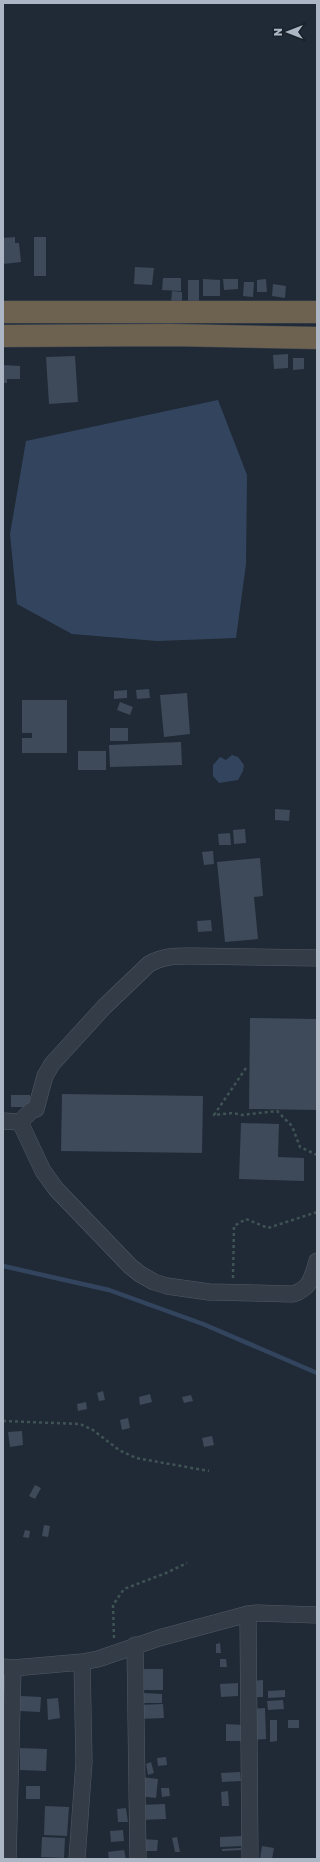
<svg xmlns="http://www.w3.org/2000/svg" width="320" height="1862" font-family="'Golos Text',sans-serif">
  <rect width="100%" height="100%" fill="#202a36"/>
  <path fill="#33455e" d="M218,400L247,475L246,564L236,638L157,641L72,634L17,604L10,534L26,441Z
    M232,755L238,757L244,765L243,771L238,780L219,783L213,776V765L220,757L226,760Z"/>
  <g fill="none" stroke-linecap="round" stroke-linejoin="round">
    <path stroke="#33455e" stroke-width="4.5" d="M3,1266L109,1290L203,1324L317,1373"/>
  </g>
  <path fill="#3e4a59" d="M15,237V243H19L21,262L3,264V238Z
    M34,237H46V276H34Z
    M135,267L154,268L152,285L134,284Z
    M163,278H181V291L162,290Z
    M203,279L220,280V296H203Z
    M223,279H238V289L224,290Z
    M266,279L267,292H257V280Z
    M188,280H199V302H188Z
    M244,282H254L253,297L243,296Z
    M273,284L286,286L285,298L272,296Z
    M172,291L182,292V303H171Z
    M288,354V368L274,369L273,355Z
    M75,356L78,402L49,404L46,357Z
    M293,358H304V369L293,370Z
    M3,365L20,366V379H7V383H3Z
    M149,689L150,698L137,699L136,690Z
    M127,690V698L114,699V691Z
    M187,693L190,734L164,737L160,695Z
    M22,700H67V753H22V738H32V733H22Z
    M120,702L133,707L130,715L117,710Z
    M110,728H128V741H110Z
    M181,742L182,765L110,767L109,745Z
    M78,751H106V770H78Z
    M275,809L290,810L289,821L275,820Z
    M245,829L246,843L234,844L233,830Z
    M230,833L231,845H219L218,834Z
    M213,851L214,864L204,865L202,852Z
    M260,858L263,896L254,897L258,939L225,942L217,862Z
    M211,920L212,931L198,932L197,921Z
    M250,1018L317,1019V1110L249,1109Z
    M62,1094L203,1096L202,1153L61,1151Z
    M11,1095H30V1107H11Z
    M241,1123L279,1124L278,1157L304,1158V1181L239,1179Z
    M103,1391L105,1400L99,1401L97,1393Z
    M150,1394L152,1402L140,1405L139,1397Z
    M191,1395L193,1401L184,1403L182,1397Z
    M86,1402L87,1409L78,1411L77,1404Z
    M128,1418L130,1428L122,1430L120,1420Z
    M22,1431L23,1445L10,1447L8,1432Z
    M212,1436L214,1445L204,1447L202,1438Z
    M35,1485L41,1488L35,1499L29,1496Z
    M44,1525L50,1526L48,1537L42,1536Z
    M25,1530L30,1531L29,1538L23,1537Z
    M220,1643L221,1653H216V1644Z
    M220,1659H226L227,1667H220Z
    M144,1669H163V1690H144Z
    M263,1680V1697H251L250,1681Z
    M238,1683V1696L221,1697L220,1684Z
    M285,1690V1697L268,1698V1691Z
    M143,1693L162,1694V1703H143Z
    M20,1696L41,1697L40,1712L20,1711Z
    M58,1698L60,1718L48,1720L47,1699Z
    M283,1700L284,1709L268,1710L267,1701Z
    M163,1704L164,1718L139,1719V1705Z
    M265,1708L266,1739L251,1740L250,1709Z
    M270,1720H277V1741L270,1742Z
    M288,1720H299V1728H288Z
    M226,1724L243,1725V1741H226Z
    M20,1748L47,1749L46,1771L20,1770Z
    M166,1757L167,1765L158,1766L157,1758Z
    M151,1762L154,1773L148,1775L146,1764Z
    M240,1772L241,1781L222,1782L221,1773Z
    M141,1777L158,1779L156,1798L139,1796Z
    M26,1786H40V1799H26Z
    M161,1788H169L170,1796L162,1797Z
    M228,1791L229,1806H222L221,1792Z
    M165,1804L166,1819L140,1820L139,1805Z
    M45,1806L69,1807L67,1836L44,1835Z
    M126,1808L128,1822H118L117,1809Z
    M123,1830L124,1841L111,1842L110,1831Z
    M243,1836V1846L220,1847V1837Z
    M42,1837L65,1838L64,1858L41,1857Z
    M177,1837L180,1852H175L172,1838Z
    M142,1839L158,1840L157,1851H141Z
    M262,1846L274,1848L272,1859L260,1858Z
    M241,1848V1850L222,1851V1849Z
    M124,1850L126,1859H109L108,1852Z"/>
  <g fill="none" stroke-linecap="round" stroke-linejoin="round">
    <defs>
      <path id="minor" d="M3,1121L20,1122L43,1171L56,1189L130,1266L140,1274L154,1282L167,1286L209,1292L293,1294C311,1288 312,1277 317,1261
        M20,1122L31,1111L36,1109L45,1076L52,1064L104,1007L149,964C163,956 175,956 190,956L317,958
        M248,1614L250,1859
        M135,1645L138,1859
        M3,1667L13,1668L82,1662L98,1659L159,1638L248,1614L257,1613L317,1615
        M8,1859L13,1668
        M77,1859L84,1762L82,1662"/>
      <path id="highway" d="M3,312H317
        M3,336L170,335L317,338"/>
    </defs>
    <use href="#minor" stroke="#515965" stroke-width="17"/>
    <use href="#highway" stroke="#3e4651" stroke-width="23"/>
    <path stroke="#3f5355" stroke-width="2.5" stroke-dasharray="3 3" stroke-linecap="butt" d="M246,1068L214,1115L233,1113L242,1115L277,1111L292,1126L300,1147L317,1155
      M233,1278L234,1226L246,1219L268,1228L317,1212
      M3,1421L80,1424L93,1430L119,1450L136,1458L209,1471
      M114,1638L113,1605L124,1589L166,1573L187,1563"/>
    <use href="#minor" stroke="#333c47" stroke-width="16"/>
    <use href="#highway" stroke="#6d6150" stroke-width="22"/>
  </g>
  <rect width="320" height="1862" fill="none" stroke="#adb6c4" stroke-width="8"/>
  <g transform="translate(288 32) rotate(270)" stroke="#19212b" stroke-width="3" paint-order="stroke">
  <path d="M0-3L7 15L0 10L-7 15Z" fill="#adb6c4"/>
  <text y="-6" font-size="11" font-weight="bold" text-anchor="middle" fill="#adb6c4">N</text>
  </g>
</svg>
